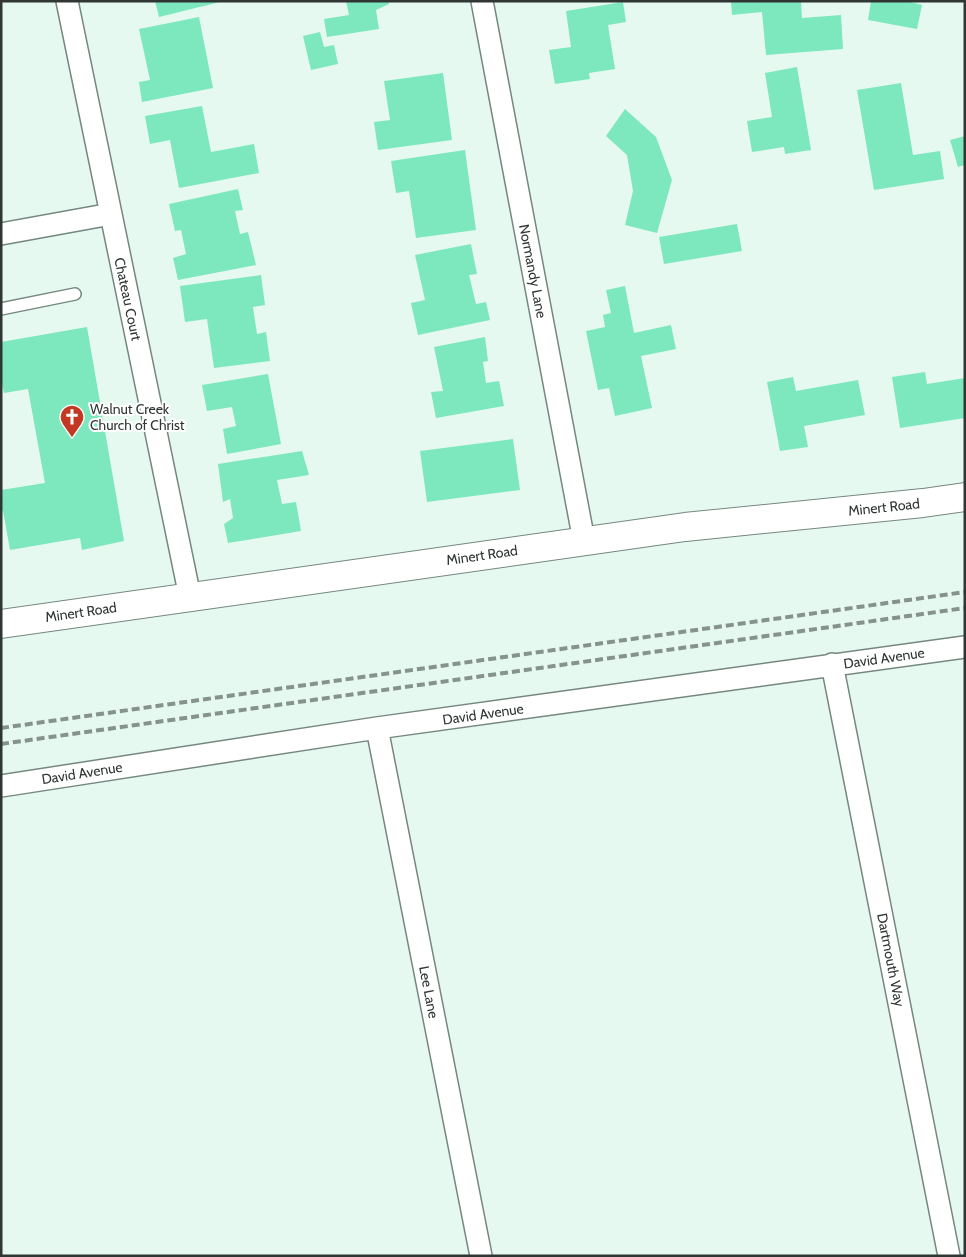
<svg xmlns="http://www.w3.org/2000/svg" width="966" height="1257" font-family="Cabin,sans-serif">
  <rect width="100%" height="100%" fill="#e6f9f0"/>
  <path fill="#7de8bd" d="M155,1H220V2L159,17Z
    M346,1H389V4L376,10L379,29L327,37L324,19L349,15Z
    M731,1H801L802,18L841,15L843,49L766,55L762,12L732,15Z
    M871,1H907L922,5L917,29L868,20Z
    M623,2L626,22L608,25L615,69L589,73L590,79L555,84L549,50L571,47L566,11Z
    M199,17L213,88L142,102L139,82L150,80L139,29Z
    M320,32L324,47L334,45L338,64L311,70L303,36Z
    M797,67L811,150L785,154L784,147L752,152L747,121L772,117L765,73Z
    M443,73L452,140L378,150L374,122L390,120L384,81Z
    M901,83L913,155L940,151L944,179L874,190L857,90Z
    M202,106L211,152L254,144L259,173L179,188L170,140L150,144L145,116Z
    M625,109L656,137L672,180L657,233L625,225L633,191L627,155L606,136Z
    M965,136V165L958,167L950,140Z
    M465,150L476,230L416,238L409,191L396,193L391,161Z
    M238,189L243,210L235,211L240,234L248,232L256,265L178,280L173,258L186,254L181,230L175,231L169,204Z
    M737,224L742,251L664,264L659,237Z
    M471,244L477,274L469,275L476,304L486,302L490,320L418,335L411,303L425,300L415,255Z
    M261,275L265,305L253,307L257,334L266,332L270,361L214,368L207,319L185,322L180,286Z
    M625,286L634,333L671,325L676,349L641,356L652,408L615,416L609,388L598,390L586,331L605,327L603,315L611,313L606,290Z
    M87,327L124,541L82,550L80,538L10,550L3,511H1V490L45,483L28,389L4,393L1,379V342Z
    M485,337L488,361L483,362L486,383L499,381L504,406L436,418L431,392L443,391L434,347Z
    M925,372L927,384L965,378V418L900,428L892,377Z
    M268,374L281,444L227,454L223,429L236,426L232,407L207,411L202,385Z
    M793,377L796,391L858,380L865,415L804,426L808,447L780,451L767,382Z
    M513,439L520,490L427,502L420,451Z
    M302,451L309,475L277,480L282,504L296,502L301,531L228,543L224,524L233,518L230,499L223,502L218,464Z"/>
  <g fill="none" stroke-linecap="round" stroke-linejoin="round">
    <defs>
      <path id="lane" d="M1,309L75,294"/>
      <path id="street" d="M67,1L190,597
        M482,1L584,541
        M1,234L111,214
        M832,664L949,1256
        M377,728L481,1256
        M1,786L377,728L965,647"/>
      <path id="secondary" d="M1,624L685,527L923,503L965,497"/>
    </defs>
    <use href="#lane" stroke="#75877f" stroke-width="14"/>
    <use href="#street" stroke="#75877f" stroke-width="24"/>
    <use href="#secondary" stroke="#75877f" stroke-width="30"/>
    <use href="#lane" stroke="#fff" stroke-width="11"/>
    <use href="#street" stroke="#fff" stroke-width="21"/>
    <use href="#secondary" stroke="#fff" stroke-width="28"/>
    <path stroke="#86938d" stroke-width="4" stroke-dasharray="8 4" stroke-linecap="butt" d="M1,728L965,592
      M1,744L965,608"/>
  </g>
  <defs>
    <symbol id="church-pin" viewBox="-11 -11 22 30"><path d="M0 17L-7.5 6A9.5 9.5 0 1 1 7.5 6Z" fill="#c33823" stroke="#fff"/><path d="M-1.2-6h2.4v3.5h3.3v2.4h-3.3V6h-2.4V-.1h-3.3v-2.4h3.3Z" fill="#fff"/></symbol>
  </defs>
  <g fill-rule="evenodd">
    <use href="#church-pin" x="58" y="403" width="28" height="38"/>
  </g>
  <g text-anchor="middle" dominant-baseline="central" stroke-width="4" stroke-linejoin="round" paint-order="stroke">
    <g font-size="14" fill="#2f3633" stroke="#fff">
      <text transform="translate(533 271) rotate(79)">Normandy Lane</text>
      <text transform="translate(128 299) rotate(78)">Chateau Court</text>
      <text transform="translate(884 507) rotate(-6)">Minert Road</text>
      <text transform="translate(482 555) rotate(-8)">Minert Road</text>
      <text transform="translate(81 612) rotate(-8)">Minert Road</text>
      <text transform="translate(884 658) rotate(-8)">David Avenue</text>
      <text transform="translate(483 714) rotate(-8)">David Avenue</text>
      <text transform="translate(82 773) rotate(-9)">David Avenue</text>
      <text transform="translate(891 960) rotate(79)">Dartmouth Way</text>
      <text transform="translate(429 992) rotate(79)">Lee Lane</text>
    </g>
    <g font-size="14" fill="#2f3633" stroke="#fff" text-anchor="start">
      <text x="90" y="409">Walnut Creek<tspan x="90" dy="16">Church of Christ</tspan></text>
    </g>
  </g>
  <rect width="966" height="1257" fill="none" stroke="#2f3633" stroke-width="5"/>
</svg>
